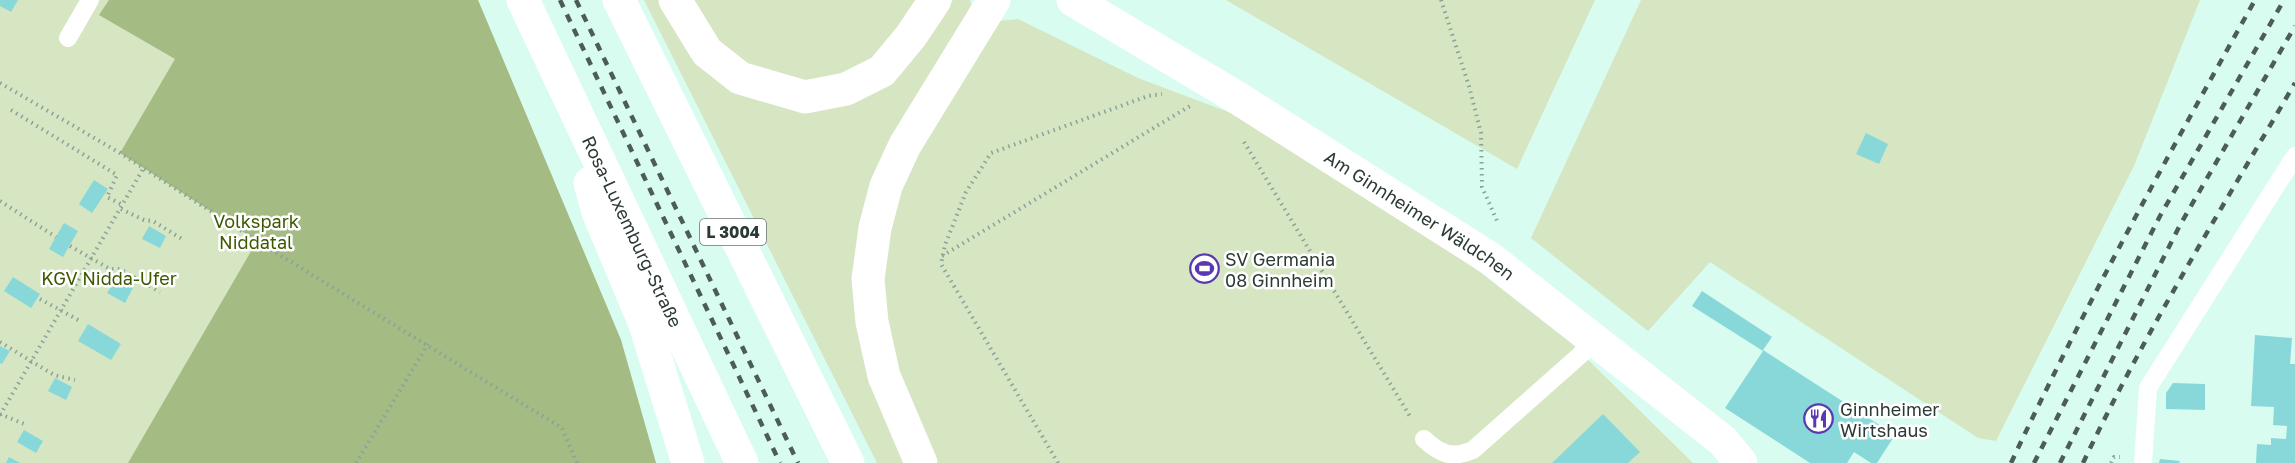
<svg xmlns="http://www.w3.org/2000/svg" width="2295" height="463" font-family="'Golos Text',sans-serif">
  <rect width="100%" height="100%" fill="#d9fcf1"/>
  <path fill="#d6e5c2" d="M0,0H478L621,340L656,463H0Z
    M644,0H660L804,108L946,11L953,0H970L972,6L860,224L910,463H877Z
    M686,0H919L874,61L842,76L806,80L745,64L719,45Z
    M1226,0H1595L1517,169Z
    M1641,0H2200L2134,166L1996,441L1978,438L1710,262L1648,331L1531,238Z
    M1018,19L1138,78L1239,116L1448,247L1572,344L1693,463H936L897,373L884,320L883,276L897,188L999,21Z"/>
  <path fill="#a4bb84" d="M109,0H478L621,340L656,463H128L257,241L120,153L175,59L99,15Z"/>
  <path fill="#88d8d9" d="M0,0H18L11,12L0,6Z
    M1866,133L1888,144L1879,164L1856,154Z
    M94,180L108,189L92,213L79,204Z
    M64,223L78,231L63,257L49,249Z
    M149,226L166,236L160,248L142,239Z
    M118,275L135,284L125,303L107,293Z
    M13,277L40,294L31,308L4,291Z
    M1702,291L1772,337L1763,350L1895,435L1877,463H1871L1854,452L1847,463H1810L1725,408L1763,351L1692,306Z
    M88,324L121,344L111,360L78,341Z
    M2255,335L2292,338L2290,364H2295V463H2256L2257,444L2271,445V438L2286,439L2287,426L2273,425L2274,407L2251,406Z
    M0,346L10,351L2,364L0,363Z
    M55,378L72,387L66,400L48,391Z
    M2173,383L2205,384V410L2166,409V393Z
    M1603,414L1640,452L1628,463H1552Z
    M24,430L43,441L36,453L17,442Z
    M9,457L20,463H6Z
    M2160,459L2180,461L2179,463H2159Z"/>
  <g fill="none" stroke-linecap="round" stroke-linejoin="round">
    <path stroke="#89a29a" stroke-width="4" stroke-dasharray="1.5 4.5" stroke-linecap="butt" d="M1441,0L1469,86L1481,133L1482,187L1498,223
      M0,83L120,153L257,241L562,428L577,463
      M11,110L117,175L107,197L123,205
      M1244,142L1411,418
      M0,201L56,237
      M121,209L144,220L153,221L182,239
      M70,246L110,269H120L160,292
      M942,256L1190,106
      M40,299L82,322
      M0,342L54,375L75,380
      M0,414L27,425
      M0,415L143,169
      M356,463L428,344
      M1058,463L941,264L945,245L966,192L991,153L1148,96L1162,94
      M2111,463L2114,457H2120"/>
    <path stroke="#fff" stroke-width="18" d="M68,38L90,0
      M1424,439C1440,454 1452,459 1473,450L1596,341
      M2143,463L2148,388L2295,156"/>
    <path stroke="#fff" stroke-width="33" id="s1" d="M1073,0L1236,97L1491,259L1723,441L1741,463"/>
    <g stroke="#fff" stroke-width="33">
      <path id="s2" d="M523,0L742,463"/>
      <path d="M619,0L848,463"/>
      <path d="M675,0L707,52L740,78L805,97L846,89L882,71L911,36L935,0"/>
      <path d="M590,183L598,212L645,324L688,463"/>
      <path d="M921,463L884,376L872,322L868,279L875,228L886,186L905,145L994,0"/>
    </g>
    <path stroke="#4c5d57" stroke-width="4.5" stroke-dasharray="8 8" stroke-linecap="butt" d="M560,0L780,463
      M576,0L798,463
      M2011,463C2085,305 2170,152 2255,0
      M2034,463L2160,216L2284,0
      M2060,463L2180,225L2295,26
      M2083,463C2145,332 2222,208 2295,83"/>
  </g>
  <defs>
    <symbol id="stadium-ring" viewBox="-11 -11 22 22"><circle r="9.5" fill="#fff" stroke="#5939b1" stroke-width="1.5"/><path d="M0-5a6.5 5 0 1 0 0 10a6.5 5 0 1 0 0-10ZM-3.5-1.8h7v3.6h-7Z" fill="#5939b1"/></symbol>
    <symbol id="restaurant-ring" viewBox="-11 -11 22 22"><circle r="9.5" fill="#fff" stroke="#5939b1" stroke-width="1.5"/><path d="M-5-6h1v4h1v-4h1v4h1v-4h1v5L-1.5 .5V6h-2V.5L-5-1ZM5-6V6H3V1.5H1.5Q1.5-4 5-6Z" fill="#5939b1"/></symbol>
  </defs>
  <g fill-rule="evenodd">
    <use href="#stadium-ring" x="1188" y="252" width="33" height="33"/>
    <use href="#restaurant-ring" x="1802" y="402" width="33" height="33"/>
  </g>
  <g text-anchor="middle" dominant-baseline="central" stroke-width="5" stroke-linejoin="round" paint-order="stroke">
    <rect fill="#fff" stroke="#6b7572" stroke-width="1.5" x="700" y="219" width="66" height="26" rx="4.5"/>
    <g font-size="16" font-weight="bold" fill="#2c3a35">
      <text x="733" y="232">L 3004</text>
    </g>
    <g font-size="18" fill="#2c3a35" stroke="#fff">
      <text stroke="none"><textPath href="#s1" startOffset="408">Am Ginnheimer Wäldchen</textPath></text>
      <text stroke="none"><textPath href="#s2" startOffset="256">Rosa-Luxemburg-Straße</textPath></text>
    </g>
    <g font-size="18" fill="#3e5800" stroke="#fff">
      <text x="256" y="221">Volkspark<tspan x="256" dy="21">Niddatal</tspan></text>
      <text x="109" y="278">KGV Nidda-Ufer</text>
    </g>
    <g font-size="18" fill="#2c3a35" stroke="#fff" text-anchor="start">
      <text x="1225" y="259">SV Germania<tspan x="1225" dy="21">08 Ginnheim</tspan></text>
      <text x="1840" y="409">Ginnheimer<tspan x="1840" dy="21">Wirtshaus</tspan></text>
    </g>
  </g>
</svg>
